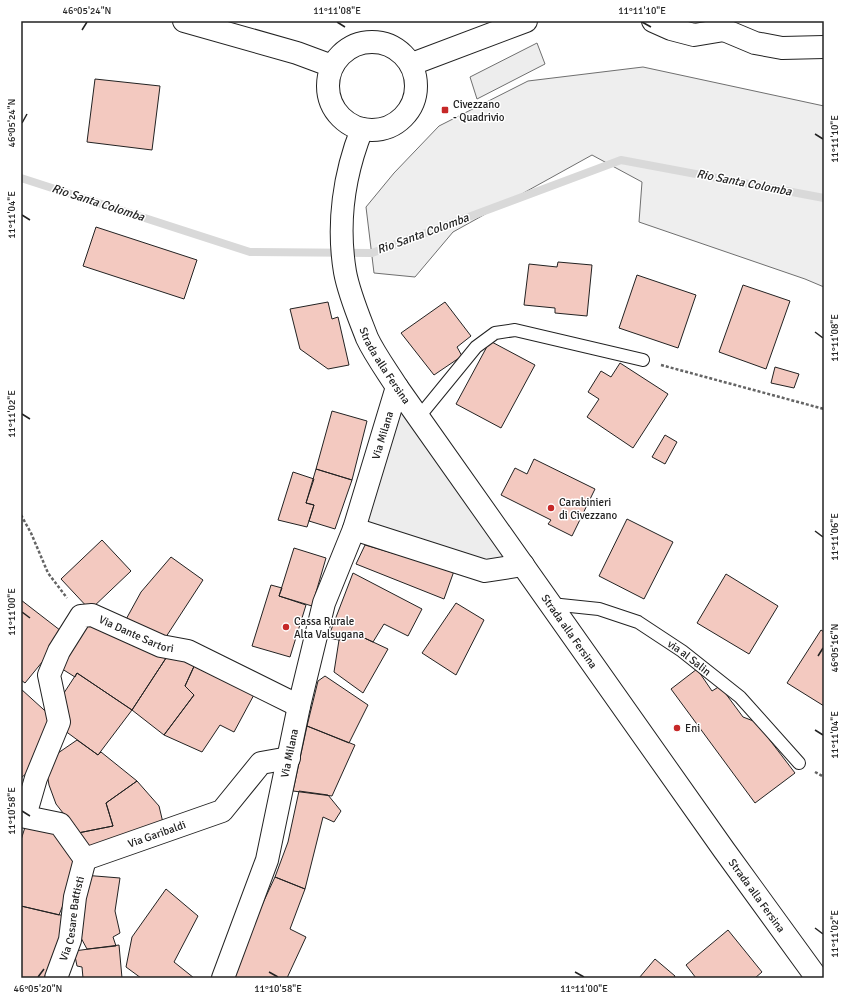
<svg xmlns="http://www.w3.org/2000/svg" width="845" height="999" font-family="Signika,sans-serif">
  <rect width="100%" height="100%" fill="#fff"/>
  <path fill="#eee" stroke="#6f6f6f" d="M643,67L824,106V287L805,279L639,222L642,182L592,155L453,232L415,277L374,273L366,207L394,173L439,126L528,81Z"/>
  <path fill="#ededed" stroke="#6f6f6f" d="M537,43L545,64L477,99L470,77Z
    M397,387L523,565L485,571L354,529Z"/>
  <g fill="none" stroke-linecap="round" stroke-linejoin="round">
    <path stroke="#d9d9d9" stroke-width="8" d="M21,178L250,252L372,253L621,160L824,198"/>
  </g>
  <path fill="#f3c9c0" stroke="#222" d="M95,79L160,86L152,150L87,142Z
    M96,227L197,260L184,299L83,266Z
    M558,262L592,265L587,316L555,313V308L524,305L529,264L557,267Z
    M637,275L696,295L678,348L619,328Z
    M743,285L790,301L766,369L719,352Z
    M328,302L332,319L338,317L349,365L328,369L300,349L290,309Z
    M445,302L471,336L457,347L462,356L434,375L401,333Z
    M490,341L535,365L501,428L456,404Z
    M620,363L668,394L633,448L587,417L599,399L588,392L601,371L611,377Z
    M775,367L799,374L794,388L771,383Z
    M332,411L367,421L352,480L316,469Z
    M665,435L677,442L665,464L652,457Z
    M534,459L595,489L572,536L548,524L551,520L501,495L515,468L527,474Z
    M316,469L352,480L335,529L309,521L314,505L306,503Z
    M293,472L314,479L306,503L314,505L307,527L278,520Z
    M627,519L673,542L644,599L599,576Z
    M102,540L131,571L90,610L61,579Z
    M365,545L454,571L444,599L356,564Z
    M294,548L326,558L312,606L279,596Z
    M171,557L203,580L162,643L124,623L141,592Z
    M353,573L422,609L408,636L384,624L373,642L358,635L339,640L328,638Z
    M726,574L778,606L749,654L697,623Z
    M271,585L282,588L279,596L306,605L290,657L252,646Z
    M21,600L65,634L25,683L21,680Z
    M456,603L484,620L456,675L422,653Z
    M85,621L168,655L132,710L77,673L75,677L59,667Z
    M821,630L824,632V706L787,683Z
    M358,635L388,649L363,693L334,672L339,640Z
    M168,655L196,662L185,686L194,695L164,735L132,710Z
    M196,662L256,691L234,732L220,725L202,752L164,735L194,695L185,686Z
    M697,669L712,691L720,686L743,717L756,722L795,773L755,803L671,689Z
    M77,673L132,710L98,755L57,725L60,699Z
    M325,676L368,705L349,743L307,726L318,681Z
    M21,689L54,719L35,766L21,778Z
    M307,726L355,745L332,796L293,791Z
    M77,740L98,755L101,752L137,781L106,803L113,826L73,834L67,818L56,804L49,785L45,762Z
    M137,781L159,806L164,827L84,850L73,834L113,826L106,803Z
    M299,791L328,795L341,811L334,822L323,817L305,889L275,877L288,842Z
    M26,824L61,832L74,850L75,875L59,915L21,906V840Z
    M83,875L120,878L115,911L120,933L113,937L116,946L87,949L74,925Z
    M275,877L305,889L290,929L306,937L287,978H228Z
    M166,889L198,916L174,962L194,978H141L126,967L132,937Z
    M21,906L69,917L50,978H21Z
    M728,930L762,972L755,978H696L686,965Z
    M119,945L122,978H83L82,967L77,966L74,951Z
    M655,959L675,976L674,978H639Z"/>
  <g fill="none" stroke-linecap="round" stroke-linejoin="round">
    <defs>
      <g id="lane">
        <path d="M418,418L476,347L495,333L515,330L643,360"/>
        <path id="s1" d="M551,604L599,609L638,622L682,651L740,697L799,763"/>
      </g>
      <g id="street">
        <path d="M354,529L485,571L523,565"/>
        <path d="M21,816L60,824L85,859"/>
        <path id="s2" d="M25,816L36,778L59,722L49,675L59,651L81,616L92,615L161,646L188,651L299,706"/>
        <path id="s3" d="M85,859L222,811L261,763L289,758"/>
        <path id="s4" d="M56,978L70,940L75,897L85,859"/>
        <path id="s5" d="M223,978L267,860L299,706L324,603L354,529L397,387"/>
      </g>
      <g id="secondary">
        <path d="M184,21L297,53L332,66"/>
        <path d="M653,21L671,29L694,35L724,30"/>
        <path d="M719,21L724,30L755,43L782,48L824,47"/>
        <circle cx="372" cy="86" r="44"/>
        <path d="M412,64L526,21"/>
        <path id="s6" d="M362,129C344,174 337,224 345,272C349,294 359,317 367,338C375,355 387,371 397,387L724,850L817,978"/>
      </g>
    </defs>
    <use href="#lane" stroke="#222" stroke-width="14"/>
    <use href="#street" stroke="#222" stroke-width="24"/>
    <use href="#secondary" stroke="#222" stroke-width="24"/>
    <path stroke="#646464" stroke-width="2.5" stroke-dasharray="3 2" stroke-linecap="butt" d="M661,365L824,409
      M21,515L31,533L48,573L67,598
      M815,772L824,777"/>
    <use href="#lane" stroke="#fff" stroke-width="12"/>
    <use href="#street" stroke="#fff" stroke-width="22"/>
    <use href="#secondary" stroke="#fff" stroke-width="22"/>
  </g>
  <path fill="none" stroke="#222" stroke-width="1.5" d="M337,22L345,27M642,22L651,27M82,30L87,22M22,123L27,114M815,134L823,139M22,215L30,220M815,332L823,338M22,414L30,419M815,531L823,537M22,612L30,618M818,656L823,648M815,730L823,735M22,811L30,816M815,928L823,934M269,972L278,977M575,972L584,977M38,977L44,969"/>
  <g fill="#c62828" stroke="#fff" stroke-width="1.5">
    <rect x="441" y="106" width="8" height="8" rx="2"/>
    <circle cx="551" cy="508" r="4"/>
    <circle cx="286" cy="627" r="4"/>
    <circle cx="677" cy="728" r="4"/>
  </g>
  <g text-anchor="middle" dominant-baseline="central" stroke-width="3" stroke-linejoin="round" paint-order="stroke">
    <g font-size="11" fill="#222" stroke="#fff" text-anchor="start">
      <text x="453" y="104">Civezzano<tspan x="453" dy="13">- Quadrivio</tspan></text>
      <text x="559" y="502">Carabinieri<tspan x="559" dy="13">di Civezzano</tspan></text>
      <text x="294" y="621">Cassa Rurale<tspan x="294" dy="13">Alta Valsugana</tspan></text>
      <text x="685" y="728">Eni</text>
    </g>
    <g font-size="11" fill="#222" stroke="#fff">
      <text stroke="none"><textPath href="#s6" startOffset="248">Strada alla Fersina</textPath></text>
      <text stroke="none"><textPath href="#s5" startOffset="567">Via Milana</textPath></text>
      <text stroke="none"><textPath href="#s6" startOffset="572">Strada alla Fersina</textPath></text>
      <text stroke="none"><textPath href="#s2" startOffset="275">Via Dante Sartori</textPath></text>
      <text stroke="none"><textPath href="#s1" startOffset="152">via al Salin</textPath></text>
      <text stroke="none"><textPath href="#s5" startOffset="235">Via Milana</textPath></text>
      <text stroke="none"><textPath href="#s3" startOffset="76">Via Garibaldi</textPath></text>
      <text stroke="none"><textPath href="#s6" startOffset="896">Strada alla Fersina</textPath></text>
      <text stroke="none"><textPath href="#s4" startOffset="62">Via Cesare Battisti</textPath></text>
    </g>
    <g font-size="12" font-style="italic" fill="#222" stroke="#fff">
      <text transform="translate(744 183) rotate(11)">Rio Santa Colomba</text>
      <text transform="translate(98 203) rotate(18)">Rio Santa Colomba</text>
      <text transform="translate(423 234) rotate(-20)">Rio Santa Colomba</text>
    </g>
  </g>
  <rect width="845" height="999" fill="none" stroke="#ffffff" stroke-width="44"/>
  <rect x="22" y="22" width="801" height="955" fill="none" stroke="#222" stroke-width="1.5"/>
  <g font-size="10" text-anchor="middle" fill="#222">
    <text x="87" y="14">46°05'24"N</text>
    <text x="337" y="14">11°11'08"E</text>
    <text x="642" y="14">11°11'10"E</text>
    <text transform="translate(11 123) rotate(-90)" y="4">46°05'24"N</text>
    <text transform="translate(834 139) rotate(-90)" y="4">11°11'10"E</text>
    <text transform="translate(11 215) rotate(-90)" y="4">11°11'04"E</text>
    <text transform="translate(834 338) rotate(-90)" y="4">11°11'08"E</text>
    <text transform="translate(11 414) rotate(-90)" y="4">11°11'02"E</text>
    <text transform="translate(834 537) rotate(-90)" y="4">11°11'06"E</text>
    <text transform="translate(11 612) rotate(-90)" y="4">11°11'00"E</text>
    <text transform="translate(834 648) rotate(-90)" y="4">46°05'16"N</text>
    <text transform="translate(834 735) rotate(-90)" y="4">11°11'04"E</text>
    <text transform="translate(11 811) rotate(-90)" y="4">11°10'58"E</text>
    <text transform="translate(834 934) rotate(-90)" y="4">11°11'02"E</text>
    <text x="38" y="992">46°05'20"N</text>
    <text x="278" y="992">11°10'58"E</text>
    <text x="584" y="992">11°11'00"E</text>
  </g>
</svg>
